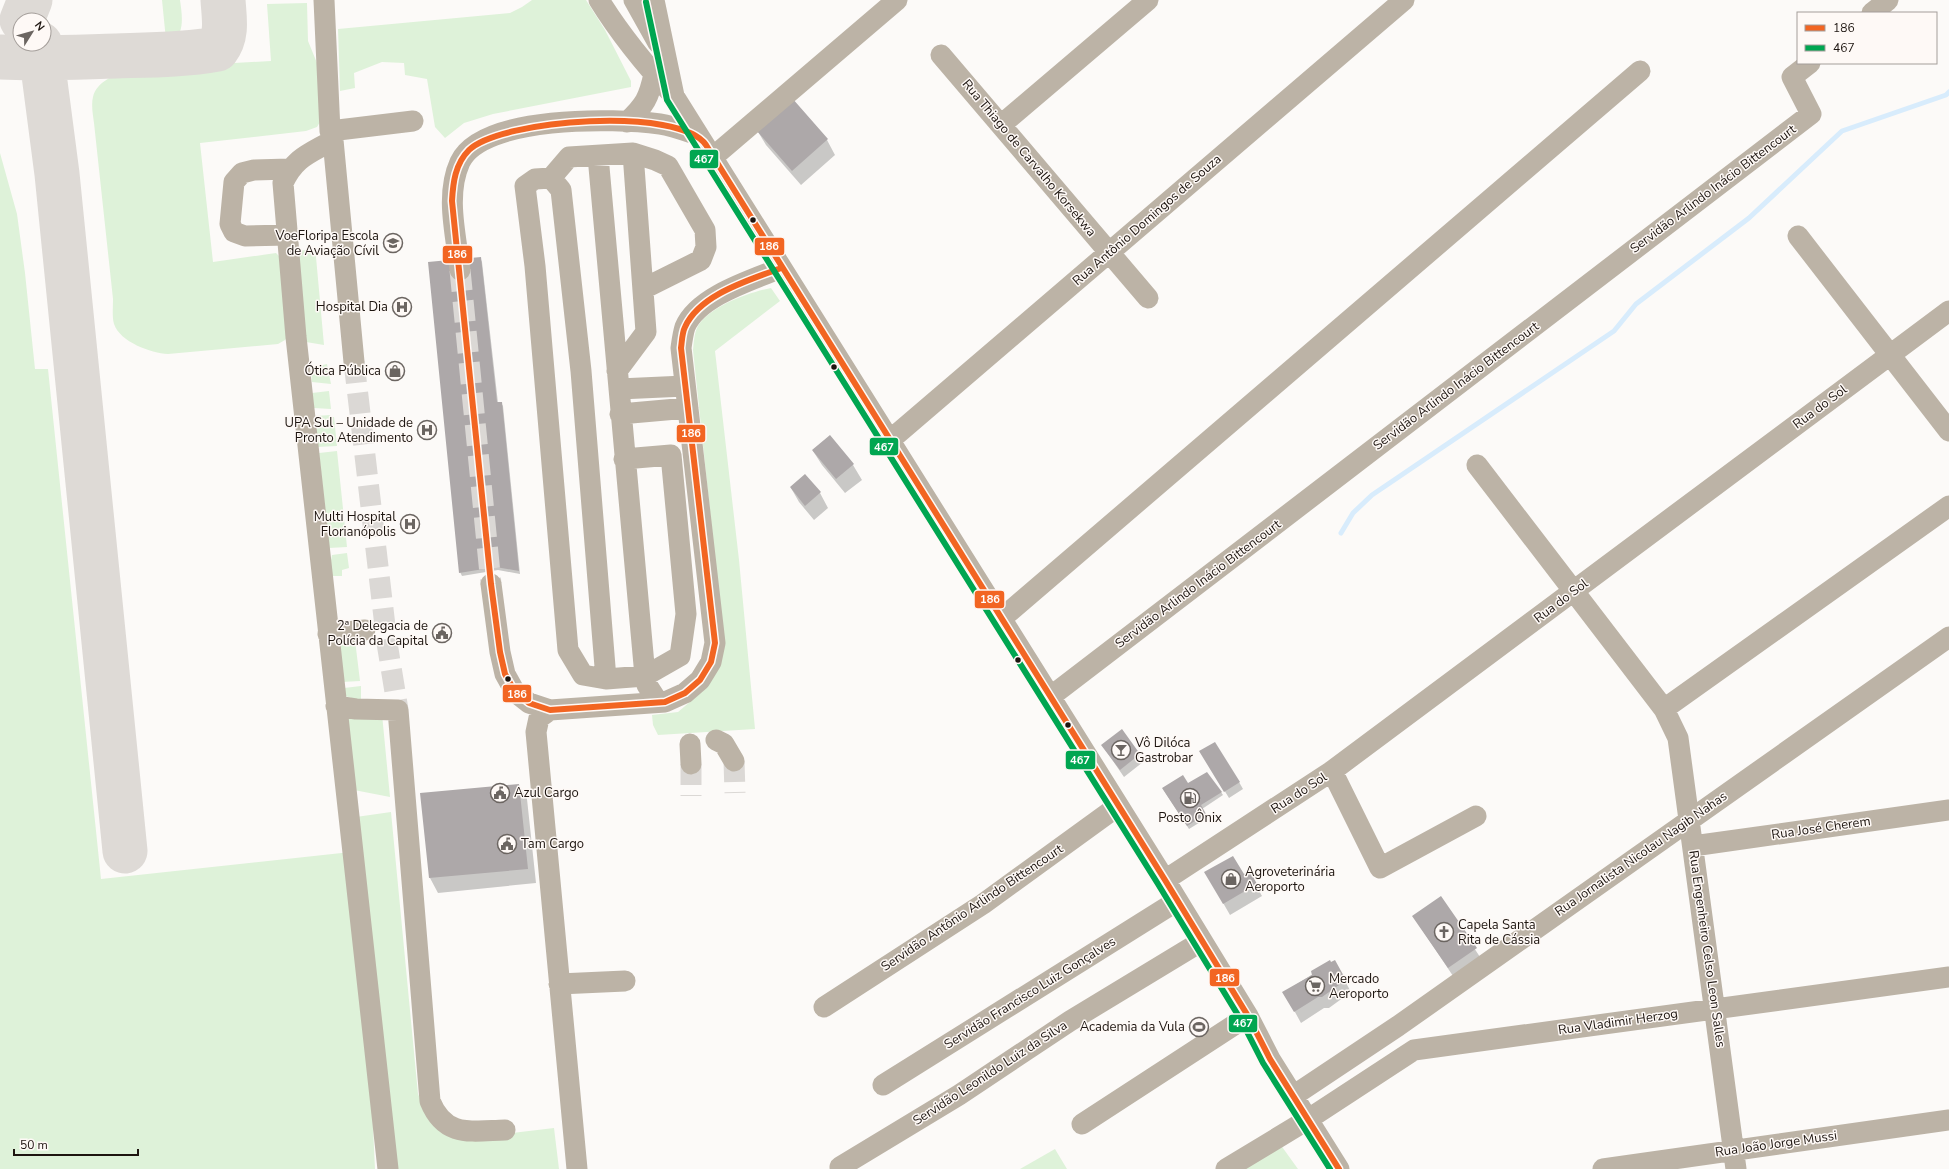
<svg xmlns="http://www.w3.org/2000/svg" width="1949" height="1169" font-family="'Nunito Sans',sans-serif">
  <rect width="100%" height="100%" fill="#fcfaf8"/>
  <path fill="#def2d9" d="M162,0H180C182,15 185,31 173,43L166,40Z
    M532,0H586L605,30L631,81V87L493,114L464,123L445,138L435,127L427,79L405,75L404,63L382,62L354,73L355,88L340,91L338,29L510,13L522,7Z
    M307,3L308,41L317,63L320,122L317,127L306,131L200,143L213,262L276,253L279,256L289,335L285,340L278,344L168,354C151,353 120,342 114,324C112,317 113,307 113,299L94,123C93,115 91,105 93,97C96,82 116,74 130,69L271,61L267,4Z
    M0,153L17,214L25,273L35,369H48L101,879L360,851L356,817L391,812L418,1094L424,1107L471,1138L554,1128L559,1169H397L360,854L375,1169H0Z
    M314,249L316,257L324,345L306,342L298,251Z
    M771,288L780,301L715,351L739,560L755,729L658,735L653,725L652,715L678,712L704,690L724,645L693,350C694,342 694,333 698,326C710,306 750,292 771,288Z
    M327,364L331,384L312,382L311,368Z
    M329,391L331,409L314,408L312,393Z
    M330,415L331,417H334L337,446L317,447L316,416Z
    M337,451L347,547L329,548L319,453Z
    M347,553L349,568L342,570V576H332L329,571L332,555Z
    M339,640H355L360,681L342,682Z
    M361,686V701L345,696L344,688Z
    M382,714L390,797L354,790L346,718Z
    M1280,1144L1298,1169H1240Z
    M1055,1149L1067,1169H1020Z"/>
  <path fill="#0003" d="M757,130L827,140L835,155L801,185L766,145Z
    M480,258L482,262L498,403H501L503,406L520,574L498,570L462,576L460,572Z
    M830,437L853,465L862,480L845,493L822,465L813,451Z
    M791,488L820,493L828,508L814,520L799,502Z
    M1122,730L1143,762L1124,777L1102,745Z
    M1205,759L1239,782L1243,789L1229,798Z
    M1188,784L1221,792L1223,795L1202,809L1207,818L1189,829L1163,789Z
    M519,785L527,799L536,883L438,893L430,878L421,794Z
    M1206,873L1244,875L1249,873L1262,896L1230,915Z
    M1441,898L1482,960L1455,979L1413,916Z
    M1334,961L1351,992L1329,1008H1324L1301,1023L1284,992Z"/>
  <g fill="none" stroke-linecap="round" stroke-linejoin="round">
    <path stroke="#d8ecfc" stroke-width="5" d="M1341,533L1353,513L1372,495L1614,331L1636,304L1749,218L1842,131L1946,95L1949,92"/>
    <path stroke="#dedad6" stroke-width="45" d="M22,20L30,0
      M40,44L57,174L125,851
      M0,57C39,59 77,57 116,56C149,55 184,55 217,49C228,35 224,17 223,0"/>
  </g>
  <path fill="#ada8a9" d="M792,98L828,139L792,171L756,130Z
    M481,257L497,402H502L519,571L496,567L459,573L428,262Z
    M830,435L854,464L836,479L812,450Z
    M805,474L821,492L805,506L790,487Z
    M1122,729L1140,754L1120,770L1101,745Z
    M1215,742L1240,782L1224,792L1199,751Z
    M1207,772L1222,792L1201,805L1206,814L1187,826L1162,788L1183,775L1188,783Z
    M519,784L528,869L429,878L420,793Z
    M1233,856L1244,874L1250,871L1257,884L1223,904L1204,872Z
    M1441,896L1477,948L1448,968L1412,916Z
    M1330,960L1331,962L1335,960L1346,980L1322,997H1318L1294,1012L1282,992L1312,975L1311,971Z"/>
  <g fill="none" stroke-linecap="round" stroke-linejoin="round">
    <path stroke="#dbd8d5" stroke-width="21" stroke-dasharray="21 10" stroke-linecap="butt" d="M460,270L491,584
      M354,362L387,643L398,710
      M734,761L735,793
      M691,764V796"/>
    <path stroke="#bcb3a6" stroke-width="21" d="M324,0L330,131L333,140L354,362
      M599,0C620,34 647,67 674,96
      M634,0L658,43
      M654,0L674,96L1165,880L1248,1016L1270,1059L1339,1169
      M1872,13L1888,0
      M941,55L1148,298
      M627,122C645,105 649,98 654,74
      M1001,125L1148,0
      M330,131L413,121
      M333,140C309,154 295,157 283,183L296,337L388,1169
      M633,153L655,160L668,166L705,230L706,247L701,260L643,289
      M598,156L645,676L680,656L686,614L671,455L624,459
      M713,157L897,0
      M551,178L569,157L633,153L646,332L617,371
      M288,235L245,236L234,232L230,224L234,182L242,173L254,170L289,169
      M1798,236L1949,431
      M460,270C456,235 445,195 460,162C482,115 615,118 660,124C673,126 686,131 698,135
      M619,389L685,386
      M620,414L688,408
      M889,441L1404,0
      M1477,465L1664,709L1678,738L1736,1169
      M491,584L500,652L505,674L515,692L529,703L550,710L665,702L685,693L700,680L711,662L715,643L681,348C682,341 683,333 685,327C698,296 752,280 781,268
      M1001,619L1640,71
      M328,634L365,630
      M606,679L581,371L561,190L551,178L535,179L525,186L535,266L568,650L583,675L606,679L645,676L647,685L658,702
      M1050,697L1811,114L1792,77L1810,63
      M336,706L356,709L398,710L430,1101C445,1138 471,1131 505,1130
      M1664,709L1949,506
      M550,710L539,718L536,732L577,1169
      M716,740L724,744L734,761
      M690,744L691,764
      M1332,771L1380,868L1476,816
      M1693,846L1949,810
      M1165,880L1332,771L1949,311
      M559,984L625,981
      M824,1007L983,904L1118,806
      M883,1085L1177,901
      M1293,1096L1398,1026L1949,637
      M1082,1124L1248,1016
      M840,1167L959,1095L1070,1021L1202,941
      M1226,1169L1307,1120L1414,1050L1949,977
      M1603,1169L1949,1120"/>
    <defs>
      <path id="bus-1" d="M781,268C750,280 700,294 685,327C682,333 682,341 681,348L715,643L711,662L700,680L685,693L665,702L550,710L529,703L515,692L505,674L500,652L491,584L452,201C453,183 455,164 469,150C501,119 680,106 706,145L1165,880L1248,1016L1270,1059L1339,1169"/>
      <path id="bus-2" d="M646,2L667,100L1158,884L1241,1020L1263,1063L1330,1169"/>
    </defs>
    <use href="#bus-1" stroke="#fef9f6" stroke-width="9"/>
    <use href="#bus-2" stroke="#fef9f6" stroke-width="9"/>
    <use href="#bus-1" stroke="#f26522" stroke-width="6"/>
    <use href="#bus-2" stroke="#00a651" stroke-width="6"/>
  </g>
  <defs>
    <symbol id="university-ring" viewBox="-11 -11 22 22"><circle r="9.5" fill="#fef9f6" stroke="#6b6561" stroke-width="1.5"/><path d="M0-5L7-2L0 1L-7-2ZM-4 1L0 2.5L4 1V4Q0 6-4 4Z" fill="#6b6561"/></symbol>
    <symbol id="hospital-ring" viewBox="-11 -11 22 22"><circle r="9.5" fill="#fef9f6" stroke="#6b6561" stroke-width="1.5"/><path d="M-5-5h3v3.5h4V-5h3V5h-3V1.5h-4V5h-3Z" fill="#6b6561"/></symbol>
    <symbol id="shop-ring" viewBox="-11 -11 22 22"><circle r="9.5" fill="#fef9f6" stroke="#6b6561" stroke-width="1.5"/><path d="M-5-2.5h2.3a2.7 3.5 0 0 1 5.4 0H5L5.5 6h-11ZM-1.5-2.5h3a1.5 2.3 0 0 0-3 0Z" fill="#6b6561"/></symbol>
    <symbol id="civic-ring" viewBox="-11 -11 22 22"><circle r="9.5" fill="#fef9f6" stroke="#6b6561" stroke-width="1.5"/><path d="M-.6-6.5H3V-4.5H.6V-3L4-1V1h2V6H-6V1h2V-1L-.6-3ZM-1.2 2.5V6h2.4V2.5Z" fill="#6b6561"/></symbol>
    <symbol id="bar-ring" viewBox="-11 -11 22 22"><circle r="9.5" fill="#fef9f6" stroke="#6b6561" stroke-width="1.5"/><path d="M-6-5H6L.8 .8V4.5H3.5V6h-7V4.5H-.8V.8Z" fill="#6b6561"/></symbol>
    <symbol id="fuel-ring" viewBox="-11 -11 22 22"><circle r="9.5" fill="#fef9f6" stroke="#6b6561" stroke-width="1.5"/><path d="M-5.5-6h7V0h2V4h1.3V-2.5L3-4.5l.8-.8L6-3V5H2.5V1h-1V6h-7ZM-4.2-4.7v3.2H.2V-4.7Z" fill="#6b6561"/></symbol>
    <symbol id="church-ring" viewBox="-11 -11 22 22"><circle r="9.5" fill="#fef9f6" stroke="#6b6561" stroke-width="1.5"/><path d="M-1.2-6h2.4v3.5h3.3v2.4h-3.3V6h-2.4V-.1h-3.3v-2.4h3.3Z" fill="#6b6561"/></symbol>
    <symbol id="supermarket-ring" viewBox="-11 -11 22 22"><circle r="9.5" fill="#fef9f6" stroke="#6b6561" stroke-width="1.5"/><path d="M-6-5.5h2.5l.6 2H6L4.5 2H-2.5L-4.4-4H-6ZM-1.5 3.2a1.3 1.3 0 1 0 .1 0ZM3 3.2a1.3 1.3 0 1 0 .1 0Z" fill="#6b6561"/></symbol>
    <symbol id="stadium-ring" viewBox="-11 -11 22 22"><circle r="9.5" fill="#fef9f6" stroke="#6b6561" stroke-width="1.5"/><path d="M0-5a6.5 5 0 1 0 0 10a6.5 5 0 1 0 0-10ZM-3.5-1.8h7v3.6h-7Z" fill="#6b6561"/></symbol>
  </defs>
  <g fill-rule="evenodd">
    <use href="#university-ring" x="382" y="232" width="22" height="22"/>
    <use href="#hospital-ring" x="391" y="296" width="22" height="22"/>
    <use href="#shop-ring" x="384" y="360" width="22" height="22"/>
    <use href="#hospital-ring" x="416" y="419" width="22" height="22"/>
    <use href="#hospital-ring" x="399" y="513" width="22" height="22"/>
    <use href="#civic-ring" x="431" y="622" width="22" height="22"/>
    <use href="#bar-ring" x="1110" y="739" width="22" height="22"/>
    <use href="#civic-ring" x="489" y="782" width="22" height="22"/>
    <use href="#fuel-ring" x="1179" y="787" width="22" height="22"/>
    <use href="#civic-ring" x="496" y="833" width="22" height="22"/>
    <use href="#shop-ring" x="1220" y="868" width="22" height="22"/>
    <use href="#church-ring" x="1433" y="921" width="22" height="22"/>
    <use href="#supermarket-ring" x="1304" y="975" width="22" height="22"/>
    <use href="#stadium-ring" x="1188" y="1016" width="22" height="22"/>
  </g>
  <g fill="#1d1510" stroke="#fef9f6" stroke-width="1.5">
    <circle cx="753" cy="220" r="3.5"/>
    <circle cx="834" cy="367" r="3.5"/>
    <circle cx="1018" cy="660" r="3.5"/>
    <circle cx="508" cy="679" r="3.5"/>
    <circle cx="1068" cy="725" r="3.5"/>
  </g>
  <g text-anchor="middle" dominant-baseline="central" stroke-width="3" stroke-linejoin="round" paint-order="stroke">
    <g font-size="13" fill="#1d1510" stroke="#fef9f6">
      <text transform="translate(1029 158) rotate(50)">Rua Thiago de Carvalho Korsekwa</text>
      <text transform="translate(1713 189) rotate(-37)">Servidão Arlindo Inácio Bittencourt</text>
      <text transform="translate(1147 220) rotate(-41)">Rua Antônio Domingos de Souza</text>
      <text transform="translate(1456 386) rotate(-37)">Servidão Arlindo Inácio Bittencourt</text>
      <text transform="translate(1820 407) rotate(-37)">Rua do Sol</text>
      <text transform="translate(1198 584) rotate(-37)">Servidão Arlindo Inácio Bittencourt</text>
      <text transform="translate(1561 601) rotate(-37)">Rua do Sol</text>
      <text transform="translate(1299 793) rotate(-33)">Rua do Sol</text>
      <text transform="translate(1821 828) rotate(-8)">Rua José Cherem</text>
      <text transform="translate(1641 854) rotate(-35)">Rua Jornalista Nicolau Nagib Nahas</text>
      <text transform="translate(972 908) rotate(-34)">Servidão Antônio Arlindo Bittencourt</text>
      <text transform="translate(1707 949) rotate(82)">Rua Engenheiro Celso Leon Salles</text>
      <text transform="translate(1030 993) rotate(-32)">Servidão Francisco Luiz Gonçalves</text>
      <text transform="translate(1618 1022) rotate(-8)">Rua Vladimir Herzog</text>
      <text transform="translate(990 1073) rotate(-33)">Servidão Leonildo Luiz da Silva</text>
      <text transform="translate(1776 1144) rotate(-8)">Rua João Jorge Mussi</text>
    </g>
    <g font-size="13" fill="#1d1510" stroke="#fef9f6" text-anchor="end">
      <text x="379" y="236">VoeFloripa Escola<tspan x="379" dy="15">de Aviação Cívil</tspan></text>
      <text x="388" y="307">Hospital Dia</text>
      <text x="381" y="371">Ótica Pública</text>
      <text x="413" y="423">UPA Sul – Unidade de<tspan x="413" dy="15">Pronto Atendimento</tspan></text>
      <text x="396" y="517">Multi Hospital<tspan x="396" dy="15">Florianópolis</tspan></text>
      <text x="428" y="626">2ª Delegacia de<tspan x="428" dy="15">Polícia da Capital</tspan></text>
      <text x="1135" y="743" text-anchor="start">Vô Dilóca<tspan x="1135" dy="15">Gastrobar</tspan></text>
      <text x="514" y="793" text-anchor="start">Azul Cargo</text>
      <text x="1190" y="818" text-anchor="middle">Posto Ônix</text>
      <text x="521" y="844" text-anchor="start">Tam Cargo</text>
      <text x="1245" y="872" text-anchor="start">Agroveterinária<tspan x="1245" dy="15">Aeroporto</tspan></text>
      <text x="1458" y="925" text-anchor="start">Capela Santa<tspan x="1458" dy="15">Rita de Cássia</tspan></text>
      <text x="1329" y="979" text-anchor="start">Mercado<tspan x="1329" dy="15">Aeroporto</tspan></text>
      <text x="1185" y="1027">Academia da Vula</text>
    </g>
  </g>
  <g stroke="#fef9f6" stroke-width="1.5">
    <rect x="689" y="149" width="30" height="20" rx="4" fill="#00a651"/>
    <rect x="754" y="237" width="31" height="19" rx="4" fill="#f26522"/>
    <rect x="442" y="245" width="31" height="19" rx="4" fill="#f26522"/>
    <rect x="676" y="424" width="30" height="19" rx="4" fill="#f26522"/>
    <rect x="869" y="437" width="30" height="19" rx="4" fill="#00a651"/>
    <rect x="974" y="590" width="31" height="19" rx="4" fill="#f26522"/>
    <rect x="502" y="684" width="30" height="19" rx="4" fill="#f26522"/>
    <rect x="1065" y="750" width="31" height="20" rx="4" fill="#00a651"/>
    <rect x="1209" y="968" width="31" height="19" rx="4" fill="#f26522"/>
    <rect x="1228" y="1014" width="30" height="19" rx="4" fill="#00a651"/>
  </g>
  <g font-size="11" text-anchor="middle" font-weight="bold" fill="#fff">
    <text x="704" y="163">467</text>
    <text x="769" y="250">186</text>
    <text x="457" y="258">186</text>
    <text x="691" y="437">186</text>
    <text x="884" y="451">467</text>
    <text x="990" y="603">186</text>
    <text x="517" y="698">186</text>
    <text x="1080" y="764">467</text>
    <text x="1225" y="982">186</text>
    <text x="1243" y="1027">467</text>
  </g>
  <rect x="1797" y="12" width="140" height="52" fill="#fef9f6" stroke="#a49e9a"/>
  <rect x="1805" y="25" width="20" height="6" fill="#f26522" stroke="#a49e9a"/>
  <text x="1833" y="32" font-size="12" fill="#1d1510">186</text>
  <rect x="1805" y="45" width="20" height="6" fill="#00a651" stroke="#a49e9a"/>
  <text x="1833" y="52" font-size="12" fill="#1d1510">467</text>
  <g transform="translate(32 32) rotate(53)"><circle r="19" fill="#fef9f6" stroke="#a49e9a"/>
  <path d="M0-3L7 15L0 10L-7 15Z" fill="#6b6561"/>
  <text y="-6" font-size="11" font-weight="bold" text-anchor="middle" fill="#1d1510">N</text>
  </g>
  <path d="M14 1149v6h124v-6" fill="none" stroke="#1d1510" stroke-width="2"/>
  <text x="20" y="1149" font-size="12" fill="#1d1510" stroke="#fef9f6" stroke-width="3" paint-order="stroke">50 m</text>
</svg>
